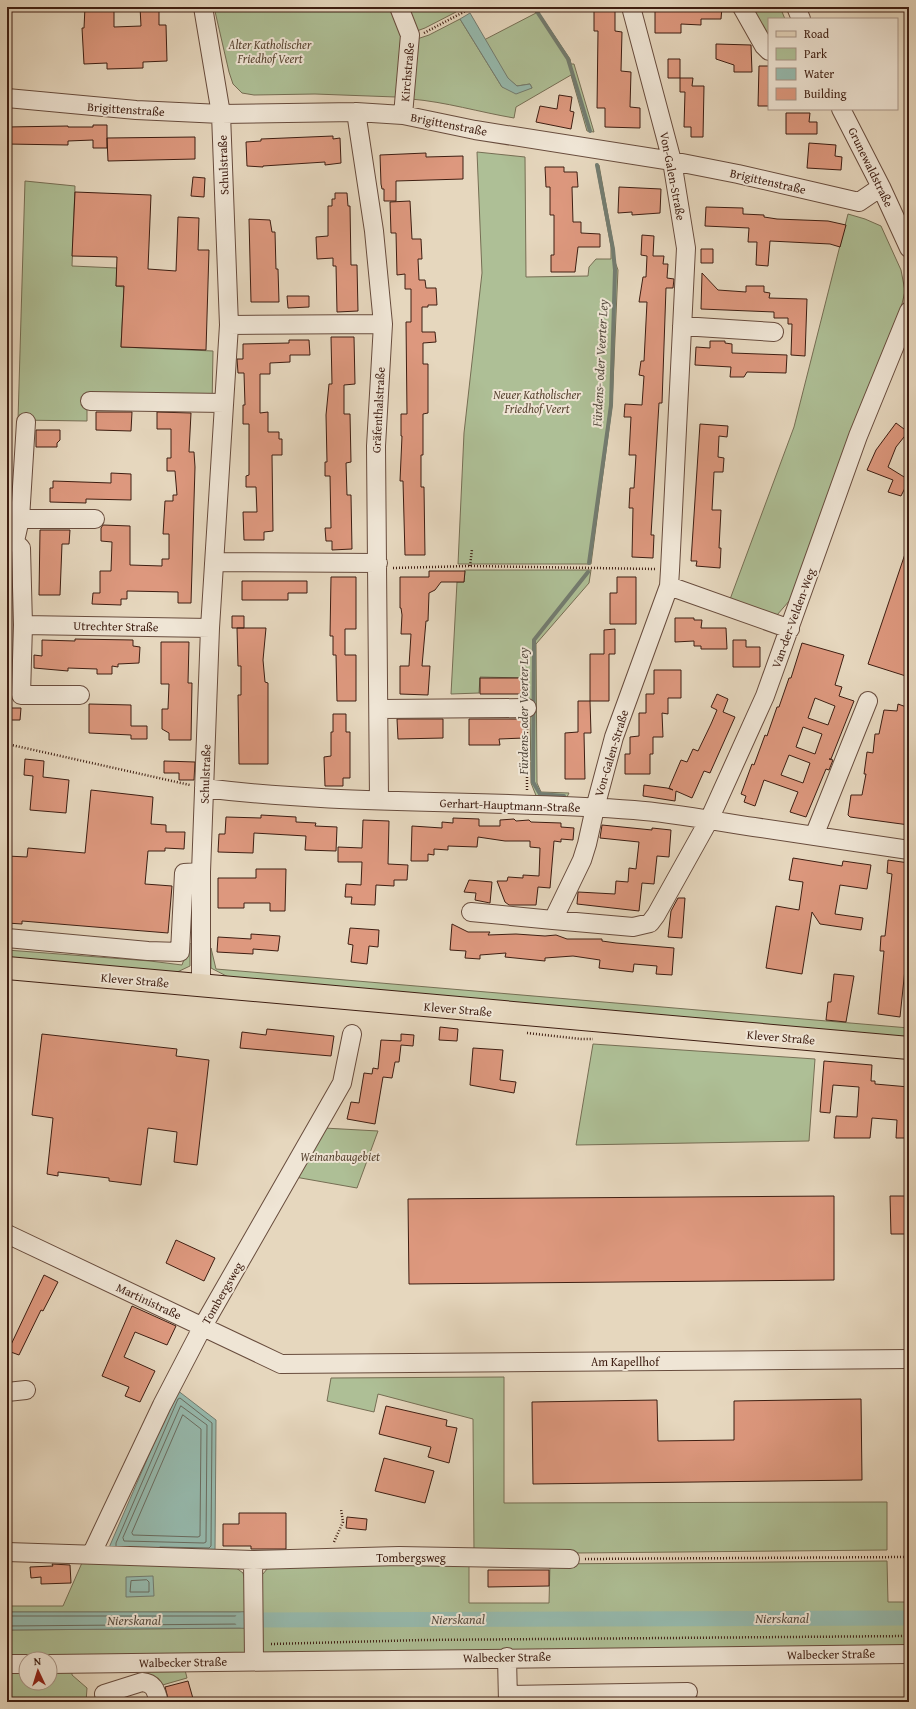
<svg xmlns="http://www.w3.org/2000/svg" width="916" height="1709" font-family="'Gentium Book Plus',serif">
  <rect width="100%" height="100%" fill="#e6d7be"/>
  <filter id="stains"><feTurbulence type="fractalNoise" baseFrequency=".005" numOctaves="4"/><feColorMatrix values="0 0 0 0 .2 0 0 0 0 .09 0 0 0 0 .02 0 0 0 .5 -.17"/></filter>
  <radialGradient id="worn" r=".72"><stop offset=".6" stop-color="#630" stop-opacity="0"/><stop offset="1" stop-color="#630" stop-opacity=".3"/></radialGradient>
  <path fill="#aebf96" stroke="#766e54" d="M214,7H392L401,35L396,97L315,94L254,95L242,93L233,84L229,72Z
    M416,7H454L456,12L425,28L414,32L409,10Z
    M532,7H535L570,59L571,64H574L594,132L587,131L571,75L516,107L514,118C479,112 446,102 411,99L414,40L429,35L460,19L502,87L532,88L530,84L517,86L507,78L484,40L536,13Z
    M748,7H780L785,19H769V39Z
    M477,152L525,157L526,277L588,276L589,267L596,259H611V247L596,165H599L614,249V259L618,270L612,406L591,564H458L464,433L482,273Z
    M25,181L75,186L72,266L117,268L116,286L124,287L121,347L213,351L212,407L87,405V421L18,420Z
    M848,214L865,219L881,226L901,270L905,291L899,317L790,600L777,615L763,613L729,602L794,427Z
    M465,570H591L589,583L536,644L537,783L541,792L569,793L566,799L537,798L531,783L530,705H525L524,678L480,677L479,693L451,694L457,582H464Z
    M190,943V966L173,974L7,961V950L150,961L182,965Z
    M211,948L216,969L909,1028V1038L234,980L211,968Z
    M593,1044L815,1059L809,1141L576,1145Z
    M324,1128L378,1131L357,1188L295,1177Z
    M504,1377V1503L887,1502V1550L474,1554L473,1419L378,1394L374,1412L327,1401L331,1378Z
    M85,1556L235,1567L243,1573L246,1584L247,1612H7V1606H63Z
    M887,1561L888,1602H909V1647L258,1653V1580L272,1563L469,1564V1603H549L550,1564Z
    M247,1628L246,1653L7,1657V1630Z
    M185,1670L187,1678L159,1686L144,1678V1671Z
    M7,1671H26V1683H50V1671H72V1675L87,1688L86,1702H12L7,1699Z"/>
  <path fill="#96baae" stroke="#737c70" d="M470,13L508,78L517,86L530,84L532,88L516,94L502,87L460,19Z
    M177,1390L216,1420L215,1552L108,1550Z
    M153,1576L154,1596L126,1597V1577Z
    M7,1612H247V1628L7,1630Z"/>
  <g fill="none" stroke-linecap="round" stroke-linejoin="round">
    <path stroke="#6a6c60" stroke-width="1" d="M181,1406L207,1425L206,1542L204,1543L124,1541L123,1538Z
      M183,1415L201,1429L200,1536L198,1537L133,1535L132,1533Z
      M116,1546V1543L178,1399L180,1398L212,1423L211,1546L209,1548L160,1547
      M147,1580L149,1582V1592H130L131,1581Z
      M7,1616H241L243,1618V1623L241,1624L7,1626"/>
    <path stroke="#737c70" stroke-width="4" d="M534,7L568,59L590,131
      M589,563L611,405L615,270L613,249L597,165
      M564,796L540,794L533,782L534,640L588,572"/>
    <path stroke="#96baae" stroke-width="15" d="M242,1620L909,1618"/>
  </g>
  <path fill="#dd987e" stroke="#3e1e12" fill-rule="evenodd" d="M85,7H114V27L141,26L140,7H159V25H166L167,61L143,62V68L107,69V63L84,64L82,28H84Z
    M594,7H615V31L622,32L621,71L631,72L630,107L640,108V128L605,127V108H597L598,31H594Z
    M682,7H722L721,19H701V25L681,24V33H655V8H682Z
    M716,44L751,45L752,72H734V65L716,59Z
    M668,59H680V78H668Z
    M759,66H769V106H758Z
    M680,78H693L692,86H704L703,137H691V127H684L685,92H680Z
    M559,95L572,97L570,111L574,112L571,129L536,122L540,106L557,109Z
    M786,113H810L809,122H817V134H786Z
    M93,125H107V148H93V140L68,141V145L7,144V127L68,126V127H93Z
    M333,136V139L340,138L341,163L325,165V162L263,166V167L247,166L246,142L261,141V139Z
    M195,137V159L108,161L107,138Z
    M809,143L836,145L835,156L842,157L841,170L807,168Z
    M426,153V157L463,156V179L396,181V201H384V189H382L381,184L380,155Z
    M545,167H564V172H577L578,187H572L573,222H581V233L600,234V247H578L575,272H551V255H554V215H550V187H546Z
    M193,177L205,178L204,197L191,196Z
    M619,187L661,189L660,213L632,215V212L618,213Z
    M75,192L151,195L148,269L176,271L178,217L199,218L198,250H209L206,350L121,347L124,286H116L117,257L72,256Z
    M335,193H347L348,206H350L351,265H357L358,311L337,312L336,266H333V258L317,259L316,237L328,236V206H332V199H335Z
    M410,201L412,239H421L422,259H418L419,280H425L426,288H436L437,305H428V307H422V332H435L436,342L423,343V364H428V413L423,414V455H421V487H424L425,555H405L403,481H400L402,436H401V414H407L406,322H411V289H405V274L397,275L396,233H391L390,202Z
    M706,207L743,208V214L764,215V217L777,219L828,221L846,225L840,247L830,244L770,241L768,266L756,265L757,242H748L749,228L705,226Z
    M249,219L270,220L272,232H275L276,269H278L279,302H251Z
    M642,235L654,236L653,256H664L663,264H668L667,278L674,279L673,288H666L662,403H659L651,535H654L653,558L632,557L633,508H629L630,488H634L636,455H629L631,417H624L625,404L642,405L644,376L639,375L641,361H644L647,302H639L643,277H646L647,256L641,255Z
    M701,249H713V263H701Z
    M702,273L718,290L746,292V286H764V292L770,293L769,298L807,299L805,356L791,355L792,324H788V318H774V312L701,309Z
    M287,296H309V307L288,308Z
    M331,337H354L355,384L344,385V414H350L351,462L346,463L347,495H351L352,549L332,550V541H326L325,528H331L330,476H325V462H327L326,415L329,384H332Z
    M289,340H309L310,355H290V362L270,363V374H260V413L268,412V432H279V439H282V455H272L273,531L264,532V540H244L243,512H257L256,487H246V476L249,475V424H243V405H245L244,373H238L237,359H243V344L289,343Z
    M710,341H725V343L732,344V353L787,355L786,373L747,372L744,377H730L731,367L695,365L696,347L710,348Z
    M96,412H132L131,431L96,430Z
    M157,412L191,413L189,452H194L195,467L191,603H178V592L127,591V599H121V605L92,604L93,593H100V571H111L112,542L101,541V528L103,525L130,526V565L162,566V559H169V534H163L165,501H173V495H177L175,471H167V458H171V429H157Z
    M896,423L908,432L896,447L888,467L909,480L901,496L888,492L893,480L867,470L876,450Z
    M700,424L728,426L727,437L719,436L718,457L724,458L723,472H714L712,510H721L719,548H721L720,568L696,566L697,561H691Z
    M36,430H60V440L57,443V447H36Z
    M111,473L131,474V500L86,499V503L50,502V488H53V481L111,483Z
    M40,530H70L69,544H62L60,595H39Z
    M907,548H909V677L868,664Z
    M429,571H465L464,582H441L435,590L429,593L428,621H426L422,666H430L428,695L400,694V666H409L411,634H401L402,615L401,608H400V577H429Z
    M331,577H356V629H345V655H356V701H337L336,655H333V636H330Z
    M617,577H636V624H610V593H617Z
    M242,581H307V593H288V600H242Z
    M232,616H244V628H232Z
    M675,618H694V620H702L701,628H726L727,649H701V646H694V641L675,642Z
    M237,628H266L263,660L265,682L268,683V764H239L238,695H241V666H238Z
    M615,629V654H609V701H590V654H604V630Z
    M75,639L133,640V646L140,647L139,663L118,664V667L112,666V674H97V669L68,668V671L34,668V655L42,656V640L75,641Z
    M733,640H746V647H760V667H733Z
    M161,642H189L188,683H192L191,740H169V733L162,729V709H168L169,684H161Z
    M802,643L844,655L835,685L842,687L839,696L854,701L831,759H829L833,760L829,770L826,769L806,817L790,812L798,792L764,780L755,806L744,802L746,796L741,794L752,764L754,765L765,735L767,736L777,707H779L789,678H791ZM815,698L835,706L828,725L808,718ZM803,727L822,734L815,754L796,747ZM789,755L810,763L803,783L781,775Z
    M654,670H681V698H668V714L662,713L663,737H653V754H650V774H625V754H630V737L639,736V713H646V694H654Z
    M480,678H523V694H480Z
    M717,694L728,699L723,712L735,717L710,773L704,771L692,798L676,791L675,801L643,796L644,785L667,788L673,790L669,788L681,760L687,762L693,749L698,751L711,724L717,710L711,707Z
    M578,701H590L591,733H584L585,779H565V733L578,732Z
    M89,704L131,705V726H147V739H131V735L89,733Z
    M898,704L909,708V825L850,817L848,815L851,795H862L866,774H864L867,752L873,753L875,734H879L884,710L897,711Z
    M7,708H21L20,720H7Z
    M333,714H346V732H350V778H343V786H325L324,757L331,756V732H333Z
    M397,719H443V738L398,739Z
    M469,719H524V738L499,739L500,745H469Z
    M25,759L44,761L43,777L69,780L66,813L30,810L33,776L24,775Z
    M164,761L195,762L194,780H179V773H164Z
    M91,790L153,797L151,824L166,825V832H185L184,849L165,848V851H148L145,884L172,886L168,933L22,921V924L7,923V856L27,857L28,848L85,853Z
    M261,815L296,817V822L316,823L315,826L337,827L336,851L305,850L306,836L254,833L253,853L218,852L219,834H225L226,817L261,818Z
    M453,818L479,819V826H500V820L514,819L516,821L529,820L531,822L561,823V827L574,828L573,840L561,839V842L554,841L550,888L538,887L536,905H509L505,902L497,881H507L508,877L523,878V875L539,876L540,848L530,847V841H505L478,837L477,847L448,846V850L434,849V855L428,854V861H411L412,826L442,828V822L453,823Z
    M363,820L389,821L388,864L408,865L407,880H394V886L376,885L375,905L351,904L352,897H345L346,884L361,885L362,862H338V847L362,848Z
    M602,825L652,830V828L671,830L669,857L657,856L654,884L642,883L639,911L577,904L578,892L615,894L616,881L628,882L629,868L636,869L639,842L600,838Z
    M793,858L842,866L843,861L871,865L867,889L840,885L835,914L863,918L861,930L820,924L812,912L802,974L766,968L776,906L799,910L803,882L789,880Z
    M888,860L909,863V931L900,1017L878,1014L884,951H880L881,936H885L892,874L887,873Z
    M256,869H286L285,911H270V903H244V908H218V878H256Z
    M469,880L492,882L490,903L475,900L476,893L464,892Z
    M678,898H685L682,938L668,937L671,911Z
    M452,924L468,932H490L488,935L516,934L545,936L556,935L567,939H602V941L616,943L674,948L672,975L656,974L657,966L634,964L633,972L599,968L600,960L573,956L545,958V961L505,957L506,953L480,955V959L465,958L466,951L450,950Z
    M350,928L379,930L378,947L369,946L367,964L351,962L353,945L348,944Z
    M251,934L280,936L278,951L253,949V954L217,952L218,937L251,939Z
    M834,974L854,976L846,1022L826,1020L828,1002H831Z
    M440,1027L458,1029L457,1041L439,1040Z
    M267,1029L334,1036L331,1056L240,1048L242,1032L266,1035Z
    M42,1034L177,1049L176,1056L209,1060L197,1165L174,1162L177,1132L148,1128L141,1185L109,1181V1178L58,1172V1176L47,1174L53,1118L32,1115Z
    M401,1034L414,1035L413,1046L401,1045L399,1062H395L392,1078L383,1077L375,1124L347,1119L351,1102L359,1103L364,1073L372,1074L373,1068L378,1069L381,1040L401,1041Z
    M473,1048L503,1050L500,1080L516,1082L514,1093L470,1085Z
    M824,1061L872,1065L871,1081H875V1084L909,1087L908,1138H896L897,1120L872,1118L870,1138H834L836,1116L857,1117L859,1087L833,1085L830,1113L820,1112Z
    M834,1196V1280L409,1284L408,1199Z
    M890,1196H909V1234H891Z
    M176,1240L215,1258L204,1281L166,1263Z
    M44,1275L58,1282L43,1311L41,1310L19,1355L8,1351Z
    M132,1306L176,1326L167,1345L135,1332L124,1357L155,1371L140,1402L125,1396L129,1387L102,1376Z
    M861,1399L862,1480L533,1484L532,1402L657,1400L658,1441L734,1440V1401Z
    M386,1406L447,1420L446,1426L457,1428L449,1463L428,1457L431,1447L379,1434Z
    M384,1458L434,1471L425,1503L375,1491Z
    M239,1513H286V1549H251V1546H223V1524H239Z
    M347,1517L367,1519L366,1530L346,1528Z
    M52,1564L70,1565L71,1583L41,1584V1577L31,1578L30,1567L53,1566Z
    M488,1570H549V1586L488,1587Z
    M188,1681L194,1702H169L165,1687Z"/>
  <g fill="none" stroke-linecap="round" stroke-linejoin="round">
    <defs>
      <path id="minor" d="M399,7L410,35L403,115
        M631,7L672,161L686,248L670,570L669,586L614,737L595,808L587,844L582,860L553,920L633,927L650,923L656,915L709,820L765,696L858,436L909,311
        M742,7L764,46L769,51
        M796,7L801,19
        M7,98L136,110L221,114L356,112L403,115L475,130L672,161L738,174L859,202L881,187
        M841,109L881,187L909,248
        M356,112L374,231L383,324L376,446L379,800
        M229,325L383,324
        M682,326L774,332
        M90,401L224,403
        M20,519H95
        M7,534L21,548L23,625L210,628
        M15,541L20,519L26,422
        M214,562L378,563
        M669,586L790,629
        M23,625L21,695H80
        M380,709L527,708
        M204,788C347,806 491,799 634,810C674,813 714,821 754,827C806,835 857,842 909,850
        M814,836L868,701
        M471,912L553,920
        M7,938L148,951L180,952L184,873L201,872
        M201,986V872L210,628L229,325L221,114L203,7
        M7,1234L281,1364L909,1359
        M7,1392L26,1390
        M7,1552L253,1560L399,1556L570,1559
        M92,1553L162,1405L203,1326L342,1083L352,1034
        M253,1560L254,1661
        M507,1657L508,1702
        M7,1664H26
        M50,1664L909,1654
        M104,1694L142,1682C155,1683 156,1692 159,1702
        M508,1695L688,1692"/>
      <path id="major" d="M7,968L909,1048"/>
    </defs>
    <use href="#minor" stroke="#684c3d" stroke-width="20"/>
    <use href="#major" stroke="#3e1e12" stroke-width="24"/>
    <path stroke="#3e1e12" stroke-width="2.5" stroke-dasharray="1 2" stroke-linecap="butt" d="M424,33L473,7
      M470,566L472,549
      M393,568L470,566L656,569
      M7,744L190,785
      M527,790V723
      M527,1033L581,1039H593
      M334,1542L343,1522L341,1509
      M585,1559L909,1557
      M271,1644L423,1640L909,1636"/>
    <use href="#minor" stroke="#efe5d5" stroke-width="18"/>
    <use href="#major" stroke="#e6d7be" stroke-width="22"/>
  </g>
  <g text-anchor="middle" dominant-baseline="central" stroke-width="4" stroke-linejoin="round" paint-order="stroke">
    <g font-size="12" font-style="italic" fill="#5a4633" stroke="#efe5d5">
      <text x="270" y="44">Alter Katholischer<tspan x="270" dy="14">Friedhof Veert</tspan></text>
      <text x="537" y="394">Neuer Katholischer<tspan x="537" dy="14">Friedhof Veert</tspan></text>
      <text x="340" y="1156">Weinanbaugebiet</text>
    </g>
    <g font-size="12" fill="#3e1e12" stroke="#efe5d5">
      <text transform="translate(407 72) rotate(-85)">Kirchstraße</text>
      <text transform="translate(126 109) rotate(4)">Brigittenstraße</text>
      <text transform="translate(449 124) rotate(11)">Brigittenstraße</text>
      <text transform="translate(223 165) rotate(-92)">Schulstraße</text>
      <text transform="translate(871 167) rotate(64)">Grunewaldstraße</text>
      <text transform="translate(673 176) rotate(79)">Von-Galen-Straße</text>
      <text transform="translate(768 181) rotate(13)">Brigittenstraße</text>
      <text transform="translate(378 410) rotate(-87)">Gräfenthalstraße</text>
      <text transform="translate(793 618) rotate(-70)">Van-der-Velden-Weg</text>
      <text transform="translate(116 626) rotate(1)">Utrechter Straße</text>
      <text transform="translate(611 753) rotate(-73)">Von-Galen-Straße</text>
      <text transform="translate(205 774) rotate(-88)">Schulstraße</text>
      <text transform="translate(510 805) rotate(2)">Gerhart-Hauptmann-Straße</text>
      <text transform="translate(135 980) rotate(5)">Klever Straße</text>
      <text transform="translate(458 1009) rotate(5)">Klever Straße</text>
      <text transform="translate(781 1037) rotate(5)">Klever Straße</text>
      <text transform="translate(222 1293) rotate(-60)">Tombergsweg</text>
      <text transform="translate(149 1301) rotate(25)">Martinistraße</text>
      <text x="625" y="1361">Am Kapellhof</text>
      <text x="411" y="1557">Tombergsweg</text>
      <text transform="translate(831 1654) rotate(-1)">Walbecker Straße</text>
      <text transform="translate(507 1657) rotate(-1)">Walbecker Straße</text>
      <text transform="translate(183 1662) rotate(-1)">Walbecker Straße</text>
    </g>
    <g font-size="13" font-style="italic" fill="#584d41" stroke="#efe5d5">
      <text transform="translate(600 363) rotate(-87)">Fürdens- oder Veerter Ley</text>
      <text transform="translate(523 711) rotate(-90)">Fürdens- oder Veerter Ley</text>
      <text x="782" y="1618">Nierskanal</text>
      <text x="458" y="1619">Nierskanal</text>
      <text x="134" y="1620">Nierskanal</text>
    </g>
  </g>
  <rect width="916" height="1709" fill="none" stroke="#e6d7be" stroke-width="24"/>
  <rect x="8" y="8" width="900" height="1693" fill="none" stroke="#3e1e12" stroke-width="2"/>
  <rect x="12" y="12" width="892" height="1685" fill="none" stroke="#3e1e12"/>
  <rect x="768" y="18" width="130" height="92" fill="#efe5d5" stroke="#a89587"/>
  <rect x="776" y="31" width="20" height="6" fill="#e6d7be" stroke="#a89587"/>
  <text x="804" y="38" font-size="12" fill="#3e1e12">Road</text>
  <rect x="776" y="48" width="20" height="12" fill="#aebf96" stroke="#a89587"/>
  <text x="804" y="58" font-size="12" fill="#3e1e12">Park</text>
  <rect x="776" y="68" width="20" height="12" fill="#96baae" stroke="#a89587"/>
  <text x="804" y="78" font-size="12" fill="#3e1e12">Water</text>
  <rect x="776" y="88" width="20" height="12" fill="#dd987e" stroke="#a89587"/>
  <text x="804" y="98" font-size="12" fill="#3e1e12">Building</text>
  <g transform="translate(38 1671) rotate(356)"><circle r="19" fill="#efe5d5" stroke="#a89587"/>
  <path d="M0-3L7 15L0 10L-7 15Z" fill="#8f2418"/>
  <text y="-6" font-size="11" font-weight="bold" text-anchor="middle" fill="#3e1e12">N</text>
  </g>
  <rect width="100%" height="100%" filter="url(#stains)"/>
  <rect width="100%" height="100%" fill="url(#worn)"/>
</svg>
